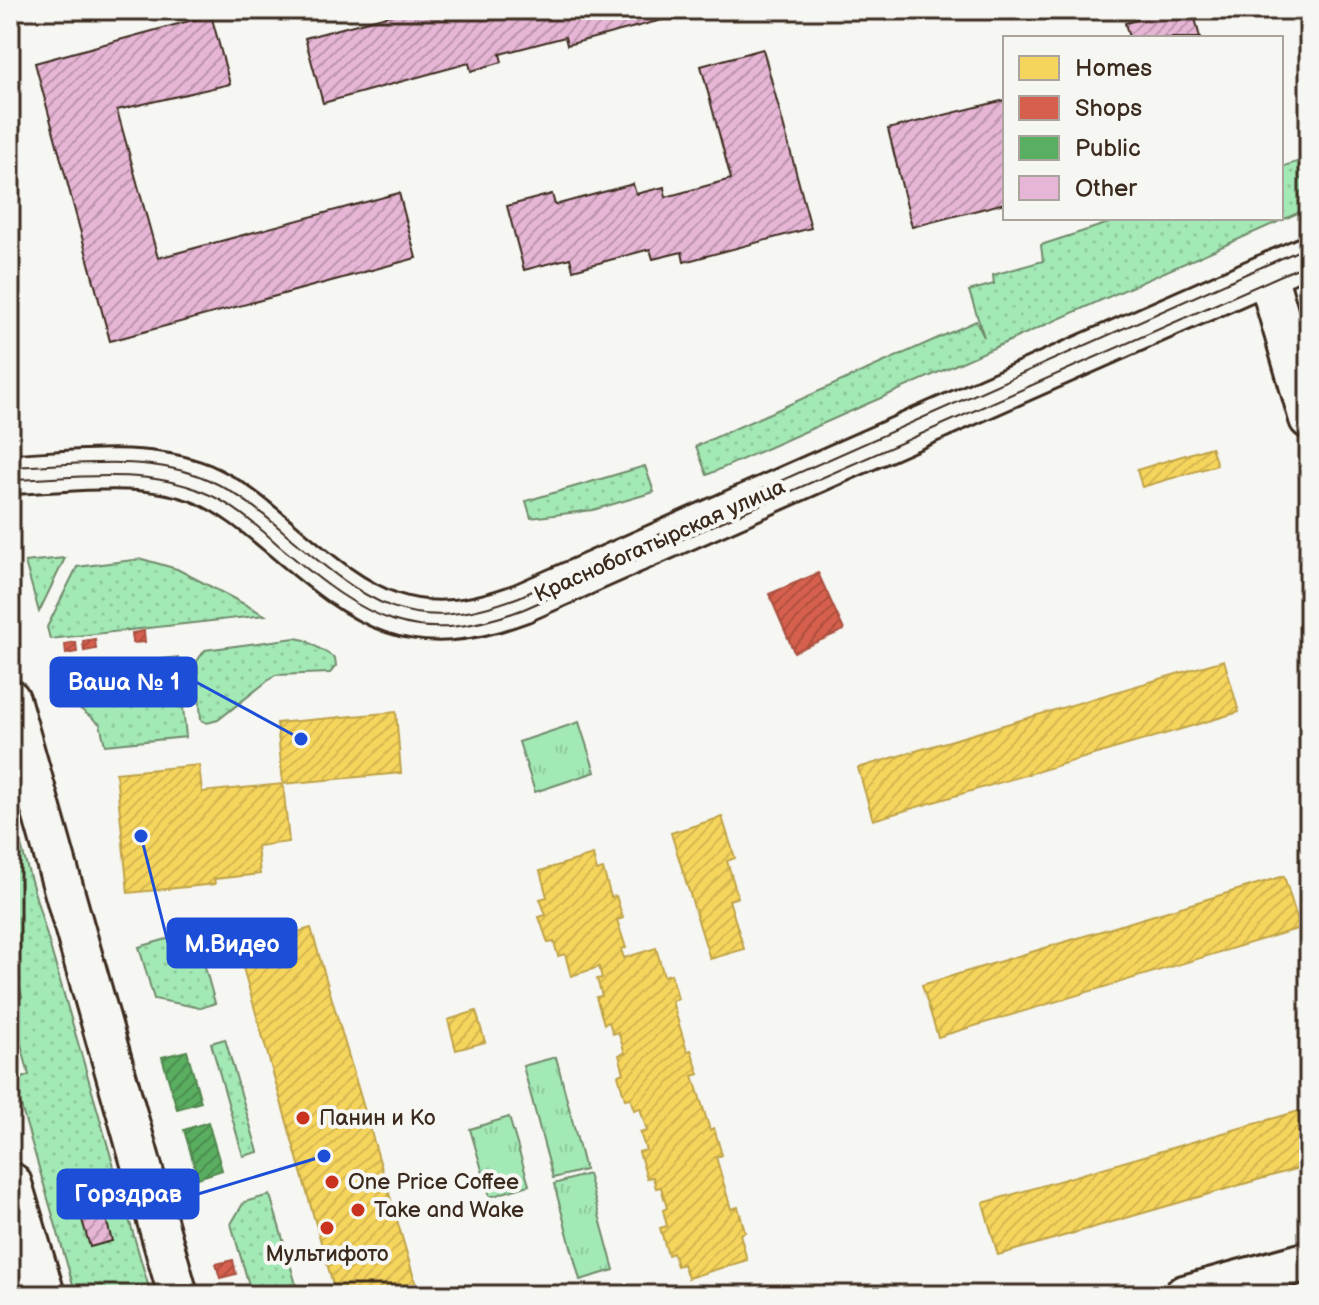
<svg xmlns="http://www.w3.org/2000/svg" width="1319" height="1305" font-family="'Balsamiq Sans',sans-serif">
  <defs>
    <pattern id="grass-dots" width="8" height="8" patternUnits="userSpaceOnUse" patternTransform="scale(2)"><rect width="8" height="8" fill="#a3e9b6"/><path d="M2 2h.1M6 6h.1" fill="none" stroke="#8dc89c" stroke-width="1.8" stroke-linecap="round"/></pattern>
    <pattern id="park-tufts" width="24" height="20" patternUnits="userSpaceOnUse" patternTransform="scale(2)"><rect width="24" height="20" fill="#a3e9b6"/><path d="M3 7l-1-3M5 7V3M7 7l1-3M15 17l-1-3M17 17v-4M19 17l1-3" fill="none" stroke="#8dc89c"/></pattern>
    <pattern id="homes-hatch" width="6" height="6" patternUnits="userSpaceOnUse" patternTransform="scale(2)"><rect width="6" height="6" fill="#f6d55c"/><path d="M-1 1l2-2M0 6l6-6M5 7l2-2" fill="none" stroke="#d4b750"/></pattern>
    <pattern id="shops-hatch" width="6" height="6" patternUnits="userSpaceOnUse" patternTransform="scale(2)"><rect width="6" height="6" fill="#d6604d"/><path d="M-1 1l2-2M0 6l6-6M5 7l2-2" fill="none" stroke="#af4f3f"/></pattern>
    <pattern id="public-hatch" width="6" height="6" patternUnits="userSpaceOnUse" patternTransform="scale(2)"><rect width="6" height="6" fill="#5aae61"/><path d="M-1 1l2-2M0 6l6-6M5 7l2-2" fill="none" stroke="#4c8e4f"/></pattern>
    <pattern id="building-hatch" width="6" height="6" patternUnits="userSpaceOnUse" patternTransform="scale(2)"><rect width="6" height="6" fill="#e7b6d6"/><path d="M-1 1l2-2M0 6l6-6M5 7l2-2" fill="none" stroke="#bc94ad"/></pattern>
  </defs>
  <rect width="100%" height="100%" fill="#f6f6f2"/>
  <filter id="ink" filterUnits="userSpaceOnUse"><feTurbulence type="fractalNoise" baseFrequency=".0125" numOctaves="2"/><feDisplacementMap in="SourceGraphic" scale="16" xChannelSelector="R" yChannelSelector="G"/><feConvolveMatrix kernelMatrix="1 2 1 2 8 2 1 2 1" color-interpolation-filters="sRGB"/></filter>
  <g filter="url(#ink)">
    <path fill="#f2e3ea" d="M1309,302V376L1296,333L1303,307Z"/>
    <path fill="url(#grass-dots)" stroke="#6f8a6a" stroke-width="2" d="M1309,158V208L707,475L696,446L976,321L984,337L969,291L994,284L993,275L1043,261L1041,245L1124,218H1281V167Z
      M645,466L654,492L593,510L531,518L526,501Z
      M65,558L39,612L25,562Z
      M142,559L177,569L265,615L50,639L47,627L77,567Z
      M295,638L305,640L335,658L336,666L330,673L275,675L218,720L207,723L201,720L197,661L205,650Z
      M178,657L186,737L105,745L100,724L62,695L57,672Z
      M10,808L151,1295H76L14,1082L29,1075L10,1002L22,997L12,958H10Z
      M195,931L215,1003L201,1008L154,999L139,947Z
      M225,1039L258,1152L243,1156L211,1043Z
      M270,1195L299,1295H252L231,1224L244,1202Z"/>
    <path fill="url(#park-tufts)" stroke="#6f8a6a" stroke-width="2" d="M579,722L595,772L535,792L519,742Z
      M556,1057L585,1170L553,1178L523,1066Z
      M509,1117L529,1185L490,1197L470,1129Z
      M588,1174L614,1270L580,1280L554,1184Z"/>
    <path fill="url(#homes-hatch)" stroke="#bea249" stroke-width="2" d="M1211,447L1217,465L1142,487L1137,470Z
      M1224,660L1239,712L873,820L858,768Z
      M396,712L401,773L283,784L277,723Z
      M199,765L202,792L283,784L289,842L257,846L260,874L214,879L215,884L128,893L116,773Z
      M722,817L735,858L727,861L738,897L729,900L744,949L710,959L671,833Z
      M593,855L597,871L603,869L611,897L616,896L623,918L617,920L626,948L621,949L624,958L656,948L664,976L671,974L678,999L672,1001L687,1051L691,1050L699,1074L693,1076L710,1130L714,1128L722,1155L716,1157L731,1209L738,1207L745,1232L740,1234L747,1260L688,1278L683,1264L677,1266L673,1253L668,1255L660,1228L667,1226L663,1210L667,1208L661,1187L656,1188L653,1177L647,1178L639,1152L646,1150L640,1133L647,1131L640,1108L634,1110L630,1098L625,1099L618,1075L624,1073L619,1055L625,1053L618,1032L613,1034L609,1022L604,1024L596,997L602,996L597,979L602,978L599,967L571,976L565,954L558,956L554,942L548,943L539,917L546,915L540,899L547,897L540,871Z
      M1284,876L1300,928L938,1037L922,985Z
      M311,928L419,1295H336L238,950Z
      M476,1011L485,1042L456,1050L448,1020Z
      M1309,1108V1165L998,1255L983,1203Z"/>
    <path fill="url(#shops-hatch)" stroke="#a8503f" stroke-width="2" d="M818,573L844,630L794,652L769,594Z
      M144,631L145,642L133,643L132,633Z
      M95,639L96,649L84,651L83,641Z
      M76,642L77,652L66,654L65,644Z
      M233,1260L236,1274L220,1278L216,1264Z"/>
    <path fill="url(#public-hatch)" stroke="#51864d" stroke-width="2" d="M187,1051L201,1102L177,1109L162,1057Z
      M208,1122L222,1170L198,1178L184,1130Z"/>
    <path fill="url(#building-hatch)" stroke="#3b2a1e" stroke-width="2" d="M409,10H687L688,13L567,45L565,37L500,54L502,62L471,71L469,63L323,103L305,38Z
      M1134,10H1193L1200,38H1129L1125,23L1137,20Z
      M211,15L230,84L117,110L158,258L399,193L416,258L110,341L35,63Z
      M763,49L811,228L684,262L682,252L653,259L650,249L573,270L570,258L524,270L507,206L552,194L555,205L633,184L636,194L664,187L666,197L731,179L701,66Z
      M1005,100V203L912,227L888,129Z
      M100,1197L112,1241L90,1247L77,1203Z"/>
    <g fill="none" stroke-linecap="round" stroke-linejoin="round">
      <defs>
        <path id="secondary" d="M1267,274L1309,419
          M10,474C72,472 143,460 203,484C233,497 257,518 282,539C365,610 412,644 522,603L1309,255
          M10,699L178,1295
          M1184,1295L1309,1261"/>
        <path id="primary" d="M10,1184L43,1295"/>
      </defs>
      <use href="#secondary" stroke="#3b2a1e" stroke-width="44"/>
      <use href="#primary" stroke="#3b2a1e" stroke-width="48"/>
      <use href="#secondary" stroke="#f6f6f2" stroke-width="38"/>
      <use href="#primary" stroke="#f6f6f2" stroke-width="42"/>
      <path stroke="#3b2a1e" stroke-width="2" d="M10,467C74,465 149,453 209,480C238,493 261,512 284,532C366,602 409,639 519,597L1309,246
        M10,480C73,478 144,467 203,492C234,504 258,527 282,548C365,619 416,650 524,609L1309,263"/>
    </g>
  </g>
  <g fill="#c8321e" stroke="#f6f6f2" stroke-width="3">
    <circle cx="303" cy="1118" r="8"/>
    <circle cx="332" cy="1182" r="8"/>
    <circle cx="358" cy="1210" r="8"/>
    <circle cx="327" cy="1228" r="8"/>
  </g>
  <g text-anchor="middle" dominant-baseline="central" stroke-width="8" stroke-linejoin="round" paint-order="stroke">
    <g font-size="22" fill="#3b2a1e" stroke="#f6f6f2">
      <text transform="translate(660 541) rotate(-24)">Краснобогатырская улица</text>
    </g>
    <g font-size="22" fill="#3b2a1e" stroke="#f6f6f2" text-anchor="start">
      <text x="319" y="1118">Панин и Ко</text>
      <text x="348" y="1182">One Price Coffee</text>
      <text x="374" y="1210">Take and Wake</text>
      <text x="327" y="1254" text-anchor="middle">Мультифото</text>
    </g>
  </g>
  <path fill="none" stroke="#1d4ed8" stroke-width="3" d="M301 739L196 682M141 836L168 943M324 1156L198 1194"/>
  <g fill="#1d4ed8" stroke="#f6f6f2" stroke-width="3">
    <circle cx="301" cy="739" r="8"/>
    <circle cx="141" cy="836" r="8"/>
    <circle cx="324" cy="1156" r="8"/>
  </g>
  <g fill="#1d4ed8" stroke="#1d4ed8" stroke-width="3">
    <rect x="51" y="658" width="145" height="48" rx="8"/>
    <rect x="168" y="919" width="128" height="48" rx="8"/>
    <rect x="58" y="1170" width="140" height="48" rx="8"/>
  </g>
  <g font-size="24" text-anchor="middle" font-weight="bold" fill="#fff">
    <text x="124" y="690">Ваша № 1</text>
    <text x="232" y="952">М.Видео</text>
    <text x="128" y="1202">Горздрав</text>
  </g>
  <rect width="1319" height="1305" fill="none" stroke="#f6f6f2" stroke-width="40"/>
  <rect x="20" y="20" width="1279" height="1265" fill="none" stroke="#3b2a1e" stroke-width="3" filter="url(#ink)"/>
  <rect x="1003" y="36" width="280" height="184" fill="#f6f6f2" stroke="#aba49d" stroke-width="2"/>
  <rect x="1019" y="56" width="40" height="24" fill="#f6d55c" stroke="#aba49d" stroke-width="2"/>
  <text x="1075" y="76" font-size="24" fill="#3b2a1e">Homes</text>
  <rect x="1019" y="96" width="40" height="24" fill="#d6604d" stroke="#aba49d" stroke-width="2"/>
  <text x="1075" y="116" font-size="24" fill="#3b2a1e">Shops</text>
  <rect x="1019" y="136" width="40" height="24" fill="#5aae61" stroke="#aba49d" stroke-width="2"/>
  <text x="1075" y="156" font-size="24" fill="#3b2a1e">Public</text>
  <rect x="1019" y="176" width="40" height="24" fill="#e7b6d6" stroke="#aba49d" stroke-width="2"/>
  <text x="1075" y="196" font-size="24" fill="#3b2a1e">Other</text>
</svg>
